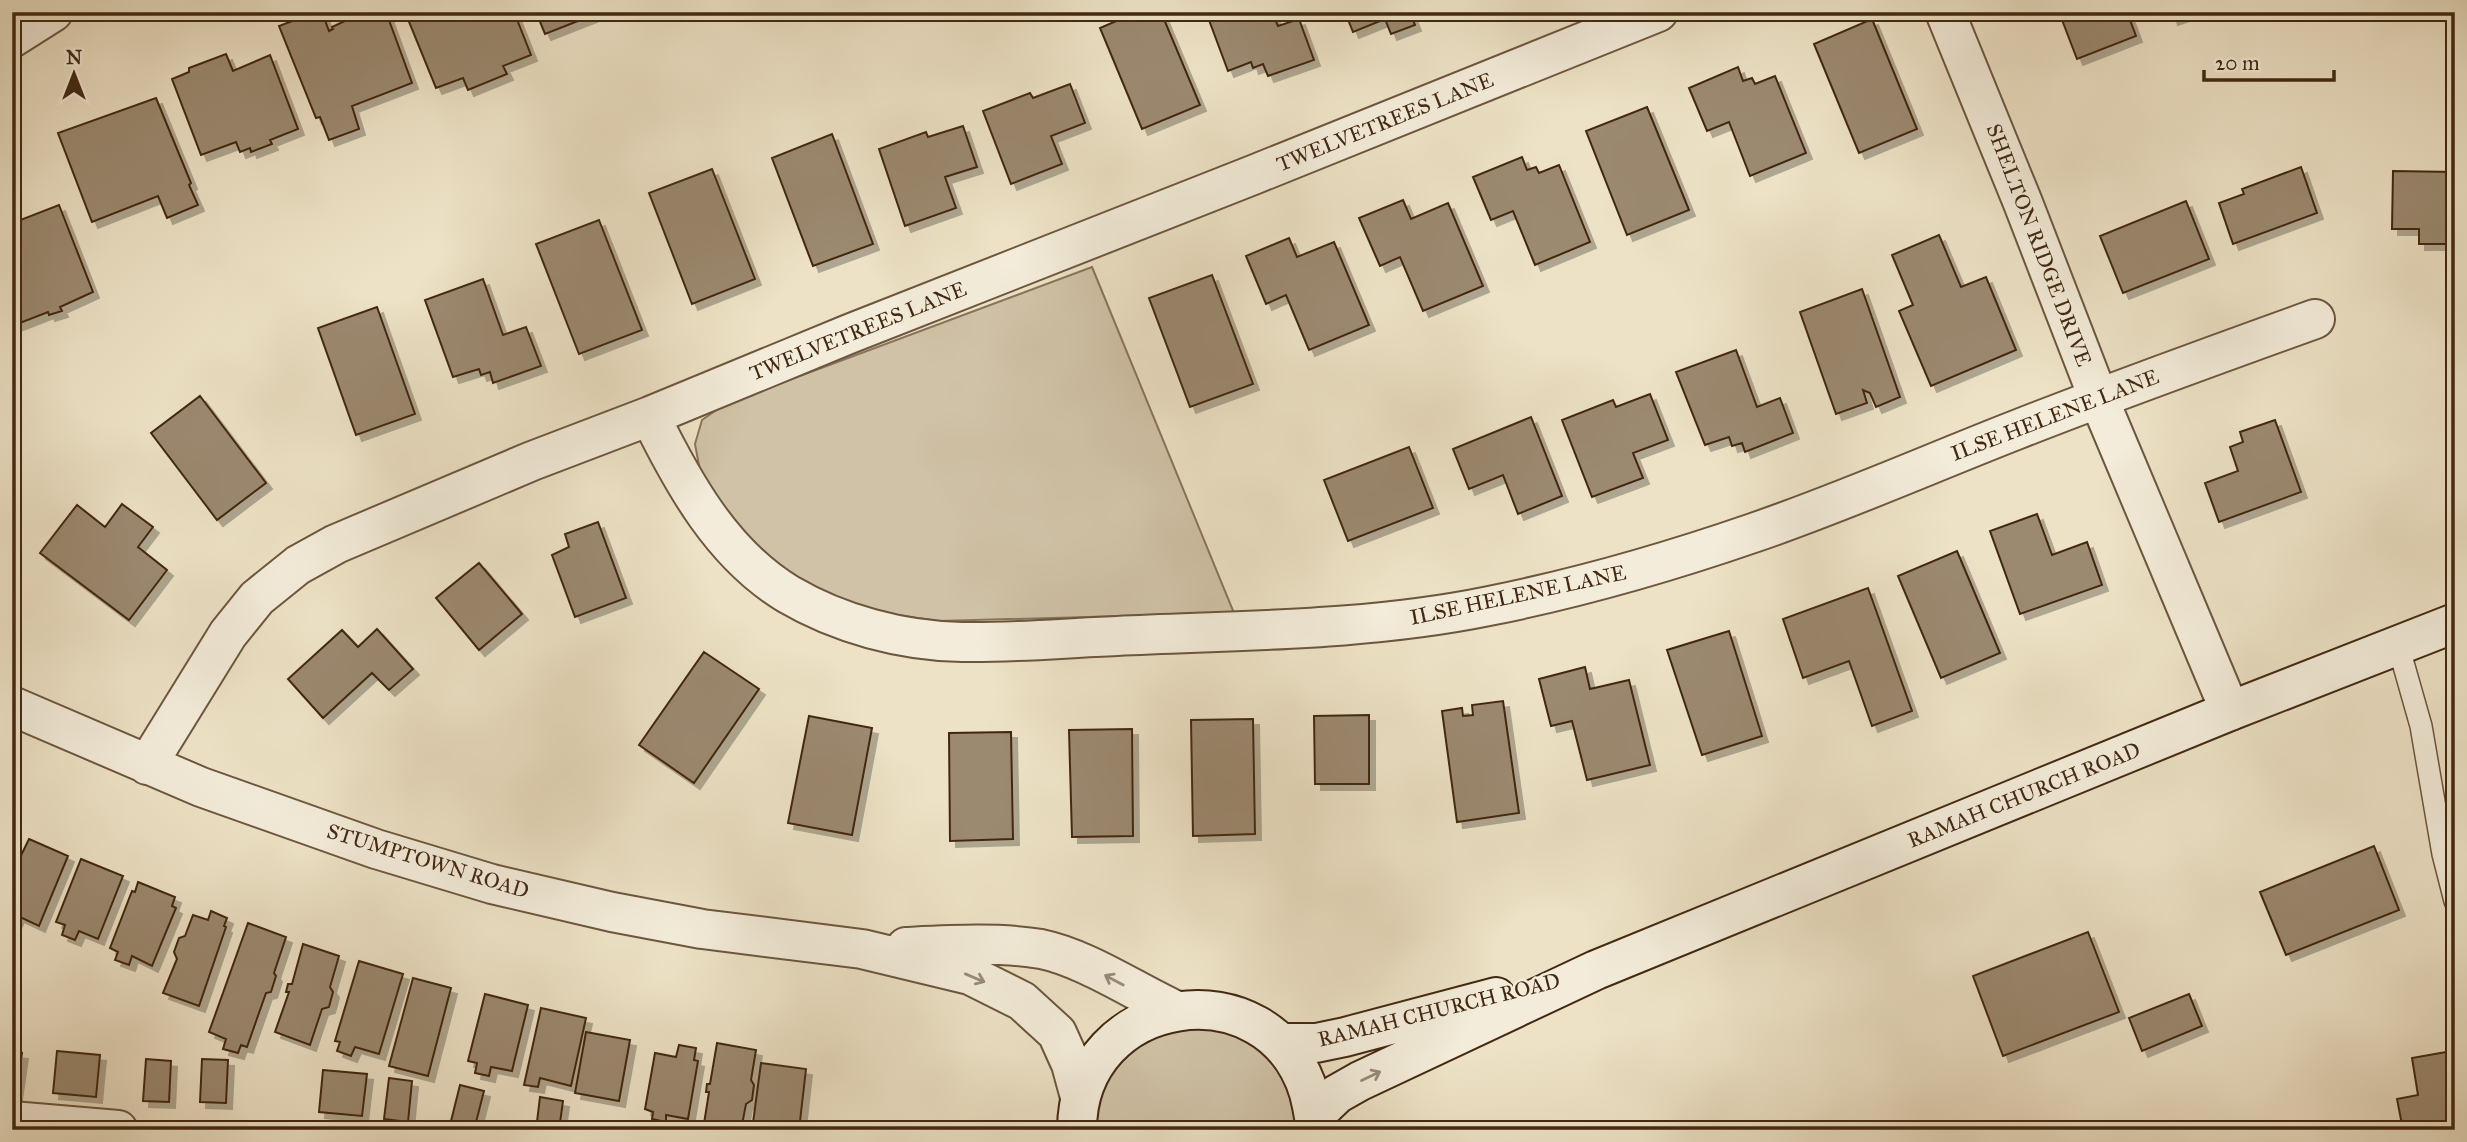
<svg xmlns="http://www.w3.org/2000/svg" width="2467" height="1142" font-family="'IM FELL Great Primer',serif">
  <defs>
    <filter id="shadow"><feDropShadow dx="6" dy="6" stdDeviation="0" flood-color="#0004"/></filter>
  </defs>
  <rect width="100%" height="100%" fill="#ede2c6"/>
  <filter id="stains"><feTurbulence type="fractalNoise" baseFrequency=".00286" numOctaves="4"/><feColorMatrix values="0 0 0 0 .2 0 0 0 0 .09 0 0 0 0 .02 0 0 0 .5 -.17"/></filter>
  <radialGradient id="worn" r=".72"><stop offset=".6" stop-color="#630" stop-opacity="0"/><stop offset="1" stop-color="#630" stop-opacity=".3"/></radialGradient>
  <path fill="#d0c2a7" stroke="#89755c" stroke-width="2" d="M1092,267L1234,613L939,621L868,611L809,590L765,555L725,511L700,471L695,444L702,420L725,404Z
    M1140,1022L1253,1024L1315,1130H1077Z"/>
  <path fill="#9b896f" stroke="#422811" stroke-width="2" filter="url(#shadow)" d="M316,12H322L329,31L333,29L332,27L364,12H386L412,83L352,106L359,129L329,140L320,117L316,118L279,26Z
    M405,12H514L531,55L503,66L507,74L468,90L463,78L436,88Z
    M536,12H601L545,34Z
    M1137,12H1161L1200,105L1142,129L1100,28Z
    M1206,12H1272L1278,26L1299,19L1314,60L1268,76L1263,64L1253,68L1251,62L1228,71Z
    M1345,12H1410L1415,25L1391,34L1385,19L1353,32Z
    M2059,12H2127L2136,36L2077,59Z
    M2170,12H2192L2172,19Z
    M1872,19L1917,129L1859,153L1814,44Z
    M226,54L233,71L270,55L298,129L270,140L272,144L251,152L250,148L240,152L236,142L201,155L172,79L189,72V68Z
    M1738,67L1743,81L1752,78L1755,84L1775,76L1806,153L1750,176L1729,122L1707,131L1689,88Z
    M1070,84L1085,123L1051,136L1062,164L1011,184L983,111L1030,93L1033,98Z
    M156,98L191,183L189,185L198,205L167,218L158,196L92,222L58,133Z
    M1647,107L1689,210L1627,235L1586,131Z
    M963,126L977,167L945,177L956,208L905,226L879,149L926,132L928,137Z
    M832,134L873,244L813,266L772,158Z
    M1522,157L1527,170L1536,167L1539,173L1559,165L1590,242L1535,265L1513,211L1491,220L1473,177Z
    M2301,167L2317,213L2233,244L2219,203L2244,194L2242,189Z
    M712,169L755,279L692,304L649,193Z
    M2393,171L2455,172V244H2419V229H2392Z
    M1403,200L1411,219L1448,203L1483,286L1423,311L1400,257L1380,266L1359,218Z
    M2186,201L2209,259L2123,293L2100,236Z
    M59,205L93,292L60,307L62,311L49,315L48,312L12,326V218L13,223Z
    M599,220L642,330L579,354L536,244Z
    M1939,235L1961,287L1986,277L2016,350L1931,386L1899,311L1913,305L1892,255Z
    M1289,238L1297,257L1334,242L1369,325L1309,350L1286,295L1266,304L1246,256Z
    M1212,275L1253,384L1190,407L1149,298Z
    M483,279L503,335L526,327L541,366L493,383L490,372L481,375L479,369L453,377L425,300Z
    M1862,289L1900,397L1876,407L1870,393L1863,390L1867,403L1836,414L1800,312Z
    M377,307L415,414L356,435L318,328Z
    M1736,350L1757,407L1780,398L1793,433L1745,452L1742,443L1732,446L1729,437L1705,445L1676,372Z
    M1650,394L1668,440L1633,453L1643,478L1592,497L1562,420L1613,400L1616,407Z
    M200,396L266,483L217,520L151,433Z
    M1531,417L1562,496L1518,514L1503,475L1469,489L1453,449Z
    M2275,420L2301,492L2219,522L2205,483L2238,471L2230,447L2243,442L2240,432Z
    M1409,447L1433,508L1348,541L1324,480Z
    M122,504L153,527L138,547L167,570L129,620L40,553L77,505L105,527Z
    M2037,514L2052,555L2087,542L2102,585L2020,614L1990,531Z
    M598,522L626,598L575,617L552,555L569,547L565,534Z
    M1957,551L2000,653L1941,678L1898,576Z
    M479,563L522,614L479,650L436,598Z
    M1868,588L1912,711L1872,726L1849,661L1803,678L1783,619Z
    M377,629L413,669L389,690L372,673L323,718L288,679L342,630L358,647Z
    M1729,631L1762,736L1702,755L1667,650Z
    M704,652L759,689L694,783L639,745Z
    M1585,667L1590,689L1629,680L1650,765L1587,780L1572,721L1551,726L1539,679Z
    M1503,701L1519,813L1457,822L1442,711L1462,708L1463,716L1473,715L1472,705Z
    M1369,715V784H1315L1314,716Z
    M809,716L872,728L852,835L788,823Z
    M1253,719L1255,834L1193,836L1191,720Z
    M1132,729L1133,836L1072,837L1069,730Z
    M1011,732L1013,839L950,841L949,733Z
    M29,839L68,856L39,926L18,916L15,923L12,922V874Z
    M2374,846L2399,910L2286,955L2260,892Z
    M81,859L123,876L98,939L79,931L75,940L62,935L65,925L56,922Z
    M138,882L175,897L172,906L176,908L152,966L132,956L129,965L115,960L118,952L110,948L132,891L135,892Z
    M211,911L227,918L224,926L226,927L199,1006L163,993L177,959L174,952L179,938L185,936L193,915L208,920Z
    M248,923L286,937L274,973L276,976L271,992L266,993L247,1047L241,1045L238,1053L223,1049L226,1039L209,1032Z
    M2088,932L2119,1012L2003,1056L1973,976Z
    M303,944L339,956L330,987L333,992L329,1007L322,1009L310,1045L275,1032L289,992H286L288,984H292Z
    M359,961L403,974L379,1054L355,1047L351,1056L337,1051L340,1042L335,1041Z
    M413,978L451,988L428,1076L389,1066Z
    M485,994L528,1005L512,1071L491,1067L489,1076L475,1073L477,1063L468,1061Z
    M2189,994L2202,1026L2142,1051L2129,1018Z
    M541,1008L586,1018L571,1086L540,1078L538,1087L524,1085Z
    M586,1032L630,1040L619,1101L575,1093Z
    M717,1043L756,1050L751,1080L754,1085L752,1100L746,1104L741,1130H703L709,1092H706L707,1084H710Z
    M679,1045L696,1048L694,1060L698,1061L688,1119L666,1115V1122L652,1119L653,1112L645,1109L655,1053L676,1057Z
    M57,1051L100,1055L96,1097L53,1093Z
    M2452,1051L2455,1067V1130H2403L2397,1099L2418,1095L2412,1058Z
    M12,1052L22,1053L16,1094H12Z
    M146,1059L171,1061L169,1102L143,1101Z
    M202,1059L228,1060L226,1103L200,1102Z
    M761,1063L806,1069L799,1130H752Z
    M323,1070L367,1074L362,1116L319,1112Z
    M389,1078L412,1081L408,1122L384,1119Z
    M460,1085L484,1091L474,1130L450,1125Z
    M540,1097L563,1101L559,1130H536Z"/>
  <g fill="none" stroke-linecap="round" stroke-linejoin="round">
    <defs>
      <path id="service" d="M2398,645L2421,726L2443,854L2455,901"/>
      <path id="minor" d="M1945,12L2023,203L2098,397L2230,711
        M12,38L53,12
        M650,416C683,483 722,554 788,594C839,624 902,641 962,642C1013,643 1065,638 1117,636C1241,630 1367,631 1489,606C1579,588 1666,563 1753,533C1841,503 1929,464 2016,430C2115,391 2215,355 2315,319
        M12,706L201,787L376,849L492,884L612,912L702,929L862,949L970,975L1022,1001L1057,1033L1071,1064L1080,1097
        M147,765L228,634L257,598L298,565L336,544L532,461L650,416L849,334L1253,175L1658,12
        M906,947C948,945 1000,942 1041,949C1085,958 1134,991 1175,1010
        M12,1121L118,1130"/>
      <path id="secondary" d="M1282,1043H1316L1345,1037L1496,997
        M1315,1115L1337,1094L1360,1081L1596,970L2230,711L2455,623
        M1077,1130C1077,992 1270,964 1309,1093C1312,1106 1315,1116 1315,1130"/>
    </defs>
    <use href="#service" stroke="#6d563e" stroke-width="24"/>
    <use href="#minor" stroke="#6d563e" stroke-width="42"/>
    <use href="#secondary" stroke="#422811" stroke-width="42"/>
    <use href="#service" stroke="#f3ecda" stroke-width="21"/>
    <use href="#minor" stroke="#f3ecda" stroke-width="38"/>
    <use href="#secondary" stroke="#f3ecda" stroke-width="38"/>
  </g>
  <defs><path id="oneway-shaft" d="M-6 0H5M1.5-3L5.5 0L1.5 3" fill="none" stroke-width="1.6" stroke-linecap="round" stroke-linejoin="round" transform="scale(1.75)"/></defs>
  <g stroke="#9a8a76">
    <use href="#oneway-shaft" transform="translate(975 978) rotate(23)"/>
    <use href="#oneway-shaft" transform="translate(1114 980) rotate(-152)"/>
    <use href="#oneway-shaft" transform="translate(1371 1076) rotate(-26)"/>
  </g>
  <g text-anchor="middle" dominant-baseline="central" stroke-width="5" stroke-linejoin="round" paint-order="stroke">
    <g font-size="21" fill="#422811" stroke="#f3ecda">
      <text transform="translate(1385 122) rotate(-22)">TWELVETREES LANE</text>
      <text transform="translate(2039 245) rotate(69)">SHELTON RIDGE DRIVE</text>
      <text transform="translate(858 331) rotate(-22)">TWELVETREES LANE</text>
      <text transform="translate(2055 415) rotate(-21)">ILSE HELENE LANE</text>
      <text transform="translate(1518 595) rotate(-12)">ILSE HELENE LANE</text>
      <text transform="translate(2024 795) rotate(-22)">RAMAH CHURCH ROAD</text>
      <text transform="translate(428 861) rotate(17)">STUMPTOWN ROAD</text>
      <text transform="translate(1439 1010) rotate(-14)">RAMAH CHURCH ROAD</text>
    </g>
  </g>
  <rect width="2467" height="1142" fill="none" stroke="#ede2c6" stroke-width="42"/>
  <rect x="14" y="14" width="2439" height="1114" fill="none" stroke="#422811" stroke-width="3.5"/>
  <rect x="21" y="21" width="2425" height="1100" fill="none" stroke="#422811" stroke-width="2"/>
  <g transform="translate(74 74)" stroke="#f3ecda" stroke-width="5" paint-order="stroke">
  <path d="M0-5L12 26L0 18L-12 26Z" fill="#422811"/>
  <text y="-10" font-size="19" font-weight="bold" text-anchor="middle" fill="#422811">N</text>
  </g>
  <path d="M2204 70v10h130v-10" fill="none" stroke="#422811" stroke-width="3.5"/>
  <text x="2215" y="70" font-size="21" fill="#422811" stroke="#f3ecda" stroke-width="5" paint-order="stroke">20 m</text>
  <rect width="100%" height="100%" filter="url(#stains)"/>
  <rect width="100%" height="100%" fill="url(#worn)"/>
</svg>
